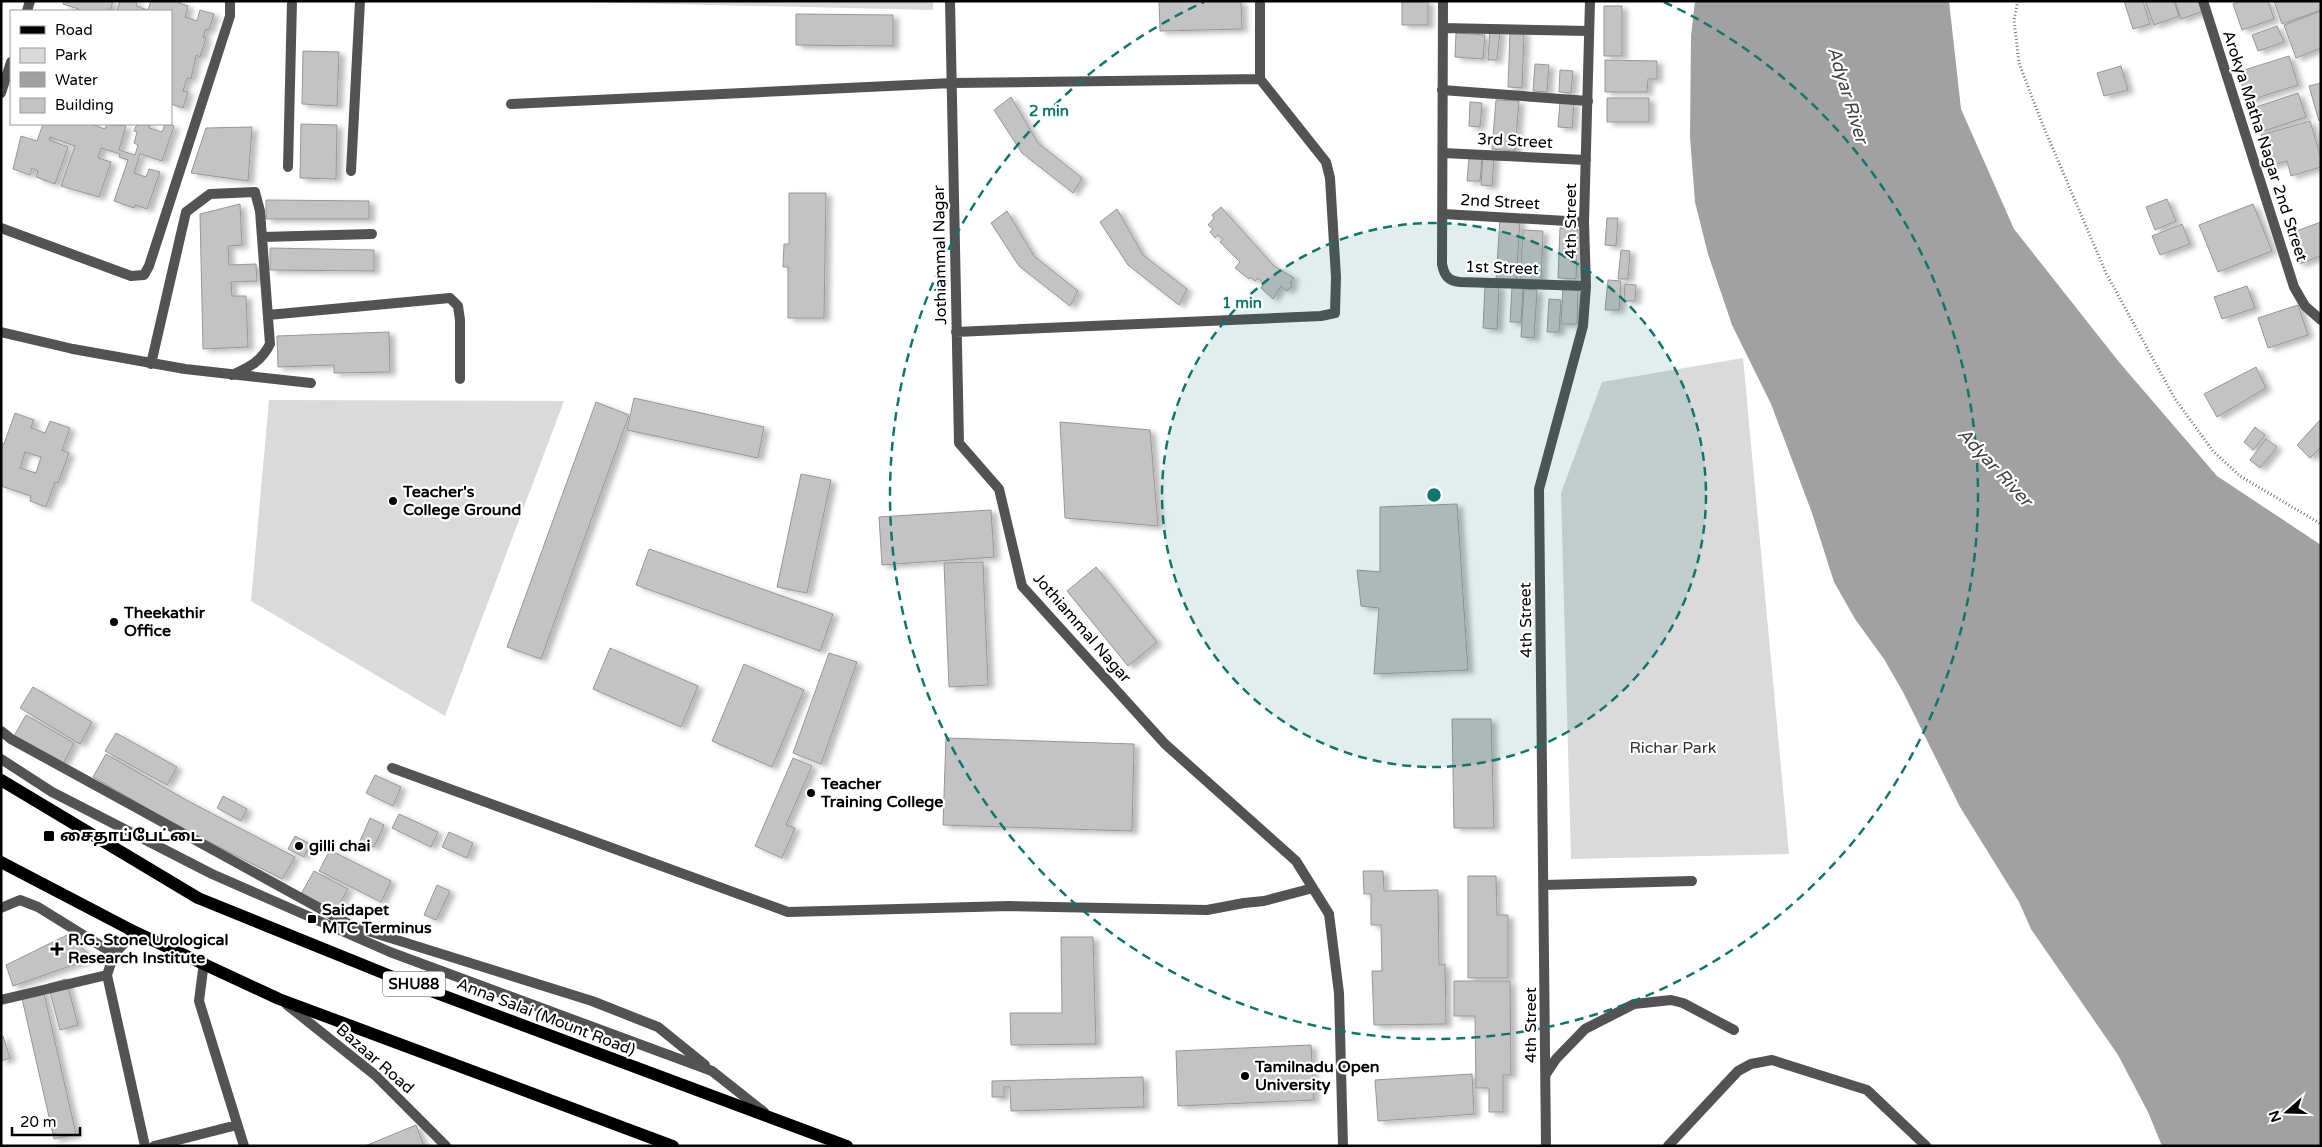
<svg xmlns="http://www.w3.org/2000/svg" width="2322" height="1147" font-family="'Varela Round','Noto Sans Tamil',sans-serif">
  <defs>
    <filter id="shadow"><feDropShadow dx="5.5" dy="3" stdDeviation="2.5" flood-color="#0004"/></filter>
  </defs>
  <rect width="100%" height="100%" fill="#fff"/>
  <path fill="#dadada" d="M539,1H933V10Z
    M1743,358L1789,854L1571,859L1561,493L1602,382Z
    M269,400L564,401L445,716L251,601Z"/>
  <path fill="#a1a1a1" d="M1695,1H1949L1961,109L2014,229L2119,362L2217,476L2321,545V1146H2162L2148,1112L2118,1055L2031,929L2019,902L1960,807L1903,692L1884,659L1855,619L1834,582L1812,513L1771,404L1732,325L1708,254L1695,202L1690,137L1691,36Z"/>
  <path fill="#c3c3c3" stroke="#979797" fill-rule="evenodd" filter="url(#shadow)" d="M64,1H113L110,11H79V9L63,4Z
    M120,1H137L136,6L148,10L151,1H174L188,6L185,17L197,21L200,10L214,14L209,30L206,29L203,37L206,38L200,57L196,55L191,79L187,78L183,91L188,92L183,108L171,104V11H117Z
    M1159,1H1241L1242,29L1160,31Z
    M1402,1H1428V25H1402Z
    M2124,1H2143L2150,24L2133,29Z
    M2145,1H2174L2179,16L2154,25Z
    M2175,1H2200L2204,11L2181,19Z
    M2241,1H2268L2274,19L2242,30L2233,4Z
    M2274,1H2321V10L2282,24Z
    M1604,6H1622V56H1604Z
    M2321,11V48L2296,58L2284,25Z
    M796,14L893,15V46L796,45Z
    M2277,26L2284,42L2258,51L2252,35Z
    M1490,30L1500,31L1497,60H1488Z
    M1510,31L1524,32L1522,88L1508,87Z
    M1456,33L1485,35L1483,59L1455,57Z
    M303,51L339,52L337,106L302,104Z
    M2289,56L2298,85L2247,101L2238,72Z
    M1605,60L1657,61V79H1648L1647,92H1605Z
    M1535,64L1549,65L1547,92L1533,91Z
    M2121,66L2128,90L2104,96L2097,73Z
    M1560,70L1573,71L1571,93L1559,92Z
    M2321,83V120L2319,121L2309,86Z
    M2298,93L2306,117L2258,133L2250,109Z
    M1011,97L1038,143L1082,178L1073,193L1022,153L994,110Z
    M1607,98H1649V122H1607Z
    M1496,100L1519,101L1515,151L1492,149Z
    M1560,101L1574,102L1572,128L1558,127Z
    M1470,102L1482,103L1480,127L1469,126Z
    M2310,121L2321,157V167L2291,176L2287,161L2269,166L2261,135Z
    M43,124H91L105,129L107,124L126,126L119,150L135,155L138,145L134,143L137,132L134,131L137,124H150L149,128L162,132L165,124L174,126L162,161L140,154L134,173L146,177L149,169L160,172L147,209L135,205L134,208L114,201L128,160L119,157L120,154L101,148L98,158L111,162L99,197L61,186L75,146L50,137L49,140L68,147L55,184L36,177L38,171L32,168L30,175L13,169L21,136L37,141Z
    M301,124L337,125L336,179L300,178Z
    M252,127L248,181L191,173L206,128Z
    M1483,155L1494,156L1492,186L1481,185Z
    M1469,157L1482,158L1480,181H1467Z
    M789,193H826L824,318H788V267H783L784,244H789Z
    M2167,199L2176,221L2155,230L2146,207Z
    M266,200L369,201V219H266Z
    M240,204L242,245L228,246L229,265L256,264L257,281L231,282L232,296H246L248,347L203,349L200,214Z
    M2253,204L2272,251L2218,272L2199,225Z
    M1221,207L1274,266L1294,278L1290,283L1292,286L1287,291L1281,286L1273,299L1261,288L1264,284L1258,278L1255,281L1251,277L1249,279L1235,268L1240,262L1220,242L1223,239L1218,235L1215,238L1210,232L1213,229L1208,225L1214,218L1212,215Z
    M1117,209L1143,255L1187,289L1179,305L1128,265L1100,222Z
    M1007,211L1034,256L1078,291L1070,306L1019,266L991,223Z
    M1500,218L1520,220L1516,282L1496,281Z
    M1607,218H1618L1616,246L1605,245Z
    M2321,222V256L2299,264L2288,234Z
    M2182,224L2190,244L2160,255L2152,236Z
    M1560,228L1578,229L1576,279L1558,278Z
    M1523,230L1543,231L1541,283L1520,282Z
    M270,248L374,250V271L270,270Z
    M1621,250L1630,251L1628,279H1618Z
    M1608,280L1621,281L1619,310H1605Z
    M1625,284L1636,285L1635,301H1624Z
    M1485,285L1499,286L1497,329L1483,328Z
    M1512,286L1523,287L1521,322H1510Z
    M2247,286L2255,308L2222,319L2214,297Z
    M1563,287L1578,288L1577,324H1561Z
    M1524,289L1537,290L1534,338L1521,337Z
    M1549,299L1561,300L1559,332H1547Z
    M2298,305L2308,335L2268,348L2258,318Z
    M389,332L390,372L334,373V365L278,367L277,336Z
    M2256,367L2266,388L2217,417L2204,394Z
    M634,398L764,427L758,458L627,430Z
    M596,402L629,415L541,659L507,647Z
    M15,413L34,420L31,428L45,433L50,421L70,428L62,450L69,453L58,483L55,482L46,507L30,501L31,496L1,486V443L4,444ZM25,452L41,457L36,473L20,468Z
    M2321,419V447L2310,458L2297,445Z
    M1060,422L1150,430L1158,526L1065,518Z
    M2255,427L2265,435L2253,450L2244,442Z
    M2266,439L2277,447L2260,468L2250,460Z
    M801,474L831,480L807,593L777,587Z
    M1457,504L1468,670L1374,674L1379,608L1361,606L1357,570L1380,572V507Z
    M991,510L994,557L882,565L879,517Z
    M649,549L833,614L820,651L636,585Z
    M983,562L988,685L949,687L944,563Z
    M1096,567L1157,642L1128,666L1067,591Z
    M610,648L698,686L681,727L593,689Z
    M829,653L857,662L821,764L793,753Z
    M744,664L804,690L772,767L712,741Z
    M33,687L92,722L80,744L20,708Z
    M26,715L74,743L63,764L14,736Z
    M1452,719H1491L1494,828H1454Z
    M116,733L177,767L167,785L105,751Z
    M946,738L1134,744L1132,831L943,825Z
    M106,754L188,801L295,857L282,879L176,825L93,777Z
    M793,758L812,766L786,825L795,828L782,858L755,846Z
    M375,775L401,787L393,806L366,793Z
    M223,796L247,809L241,821L217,808Z
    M399,814L438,832L431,847L392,828Z
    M370,818L384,825L374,847L360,841Z
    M449,832L473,843L467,858L442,847Z
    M295,836L310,844L304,857L288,849Z
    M330,850L391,881L381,902L319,871Z
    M314,871L348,889L335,912L301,894Z
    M1363,871H1383L1384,891L1438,890L1439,965L1445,964L1446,1024L1374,1025L1372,971H1382L1381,925H1371V894H1364Z
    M1468,876H1496L1497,915H1508V978H1468Z
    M437,885L450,891L436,920L424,915Z
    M67,935L93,958L13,986L6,965Z
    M1061,937H1093L1096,1044L1011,1045L1010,1013H1062Z
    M66,979L78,1025L60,1030L48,984Z
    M1454,981H1510L1511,1075H1503V1112H1489V1088H1476L1475,1016H1454Z
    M43,989L76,1134L54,1139L21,994Z
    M1,1036H3L10,1058L1,1061Z
    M1311,1045L1314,1100L1178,1106L1176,1051Z
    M1472,1074L1474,1114L1378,1121L1375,1080Z
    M1143,1077L1144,1107L1011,1111L1010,1087H1004V1097H992V1081Z
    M416,1125L424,1146H365Z"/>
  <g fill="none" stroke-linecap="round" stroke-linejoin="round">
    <path stroke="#757575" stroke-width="3" stroke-dasharray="1 2.5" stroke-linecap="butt" d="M2018,1L2014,20L2019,63L2042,123L2106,273L2175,399L2213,451L2240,476L2321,524"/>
    <path stroke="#535353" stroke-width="10" d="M1442,90L1588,101
      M1443,214L1584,222
      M262,237L372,234
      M268,315L450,298L458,306L460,320V379
      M73,349L185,369L311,383
      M151,364L186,212L210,194L255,192L260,211L270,344C261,362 249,367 232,375
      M1,731L11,739L352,926L592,1001L658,1027L705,1065
      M1,759L52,792L212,874L390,952L712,1071L764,1112
      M1546,1074L1556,1059L1585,1029L1634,1004L1671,1000L1683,1003L1734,1030
      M1668,1146L1738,1071L1751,1064L1772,1060L1867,1090L1926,1146"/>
    <path stroke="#535353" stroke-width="10" d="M950,1L959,443L999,489L1022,586L1165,744L1296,861L1329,914L1339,993L1343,1146
      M1443,1L1442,264C1444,275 1448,281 1460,282L1586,286
      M2203,1L2294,287L2305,306L2321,320
      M27,11L30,1
      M1443,28L1589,31
      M1,93L11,62
      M511,104L952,83L1260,79
      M1443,153L1586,160
      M288,167L292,1
      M351,171L360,1
      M1,228L131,276L144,275L149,266L230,16V1
      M1,332L73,349
      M956,332L1321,316L1335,313L1336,277L1330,178L1326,162L1260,79V1
      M392,768L788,912L1009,906L1207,910L1244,903L1264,901L1313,888
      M1544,885L1692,881
      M1,908L20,900L38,907L114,954
      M204,962L199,1001L244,1146
      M107,975L145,1146
      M1,1000L107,975L114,954L135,932
      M154,1146L237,1125
      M1546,1146L1539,489L1583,326L1586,286L1584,222L1590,1"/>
    <path stroke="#535353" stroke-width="10" d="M286,1004L375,1075L446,1146"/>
    <path stroke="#000" stroke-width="12" d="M1,780L198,898L388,975L847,1146
      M1,862L135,932L279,999L673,1146"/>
  </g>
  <circle cx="1434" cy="495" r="272" fill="#0f766e" fill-opacity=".12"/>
  <g fill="none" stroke="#0f766e" stroke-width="2.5" stroke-dasharray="9 6">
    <circle cx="1434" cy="495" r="272"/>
    <path d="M1664 2A544 544 0 1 1 1204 2"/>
  </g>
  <g fill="#000" stroke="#fff" stroke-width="2">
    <circle cx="393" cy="501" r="5"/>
    <circle cx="114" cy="622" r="5"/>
    <circle cx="811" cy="793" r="5"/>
    <rect x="43" y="830" width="12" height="12" rx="2.5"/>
    <circle cx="299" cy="846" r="5"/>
    <rect x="307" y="914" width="10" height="10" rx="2.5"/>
    <path d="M54.5 941.5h5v5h5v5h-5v5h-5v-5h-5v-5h5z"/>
    <circle cx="1245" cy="1076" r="5"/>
  </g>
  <g text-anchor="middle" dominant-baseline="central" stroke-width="4.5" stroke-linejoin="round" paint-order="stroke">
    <rect fill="#fff" stroke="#4c4c4c" stroke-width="1" x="383" y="971.5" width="62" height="25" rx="4"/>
    <g font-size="15" font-weight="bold" fill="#000">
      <text x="414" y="984">SHU88</text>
    </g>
    <g font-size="16" fill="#000" stroke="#fff">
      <text transform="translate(1515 141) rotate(3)">3rd Street</text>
      <text transform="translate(2265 146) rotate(72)">Arokya Matha Nagar 2nd Street</text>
      <text transform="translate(1500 202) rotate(3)">2nd Street</text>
      <text transform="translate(1571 221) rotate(-90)">4th Street</text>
      <text transform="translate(940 255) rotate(-91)">Jothiammal Nagar</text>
      <text transform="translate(1502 268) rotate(2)">1st Street</text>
      <text transform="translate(1526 620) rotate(-91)">4th Street</text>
      <text transform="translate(1082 628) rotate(49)">Jothiammal Nagar</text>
      <text transform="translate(546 1017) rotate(21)">Anna Salai (Mount Road)</text>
      <text transform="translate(1531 1025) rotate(-90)">4th Street</text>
      <text transform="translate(375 1059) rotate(41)">Bazaar Road</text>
    </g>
    <g font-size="16" font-weight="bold" fill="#000" stroke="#fff" text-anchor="start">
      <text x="403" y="492">Teacher's<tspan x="403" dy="18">College Ground</tspan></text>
      <text x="124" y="613">Theekathir<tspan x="124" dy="18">Office</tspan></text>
      <text x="821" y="784">Teacher<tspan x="821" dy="18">Training College</tspan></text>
      <text x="60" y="836">சைதாப்பேட்டை</text>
      <text x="309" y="846">gilli chai</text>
      <text x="322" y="910">Saidapet<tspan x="322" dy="18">MTC Terminus</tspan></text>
      <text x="68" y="940">R.G. Stone Urological<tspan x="68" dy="18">Research Institute</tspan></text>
      <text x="1255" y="1067">Tamilnadu Open<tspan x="1255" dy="18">University</tspan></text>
    </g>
    <g font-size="16" fill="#313131" stroke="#fff">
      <text x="1673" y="748">Richar Park</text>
    </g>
    <g font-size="18" font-style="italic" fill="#424242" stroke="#fff">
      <text transform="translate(1848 95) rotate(73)">Adyar River</text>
      <text transform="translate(1995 467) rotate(47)">Adyar River</text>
    </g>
  </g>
  <circle cx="1434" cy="495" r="8" fill="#0f766e" stroke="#fff" stroke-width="2.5"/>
  <g font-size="15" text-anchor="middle" font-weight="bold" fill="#0f766e" stroke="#fff" stroke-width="4.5" stroke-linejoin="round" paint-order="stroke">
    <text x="1049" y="116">2 min</text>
    <text x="1242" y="308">1 min</text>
  </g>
  <rect width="2322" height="1147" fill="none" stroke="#000000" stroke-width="5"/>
  <rect x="10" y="10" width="162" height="115" fill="#ffffff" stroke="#999999"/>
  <rect x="20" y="26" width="25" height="8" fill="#000000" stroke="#999999"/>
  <text x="55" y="35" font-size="15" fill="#000000">Road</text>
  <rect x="20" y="48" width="25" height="15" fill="#dadada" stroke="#999999"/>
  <text x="55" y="60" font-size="15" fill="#000000">Park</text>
  <rect x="20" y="72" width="25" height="15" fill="#a1a1a1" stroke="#999999"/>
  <text x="55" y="85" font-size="15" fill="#000000">Water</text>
  <rect x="20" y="98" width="25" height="15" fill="#c3c3c3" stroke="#999999"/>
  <text x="55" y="110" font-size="15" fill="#000000">Building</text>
  <g transform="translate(2287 1112) rotate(250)" stroke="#ffffff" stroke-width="4" paint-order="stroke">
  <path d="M0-4L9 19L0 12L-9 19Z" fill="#000000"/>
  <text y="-8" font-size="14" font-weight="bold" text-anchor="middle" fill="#000000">N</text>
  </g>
  <path d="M12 1127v8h68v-8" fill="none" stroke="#000000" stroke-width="2.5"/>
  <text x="20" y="1127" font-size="15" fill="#000000" stroke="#ffffff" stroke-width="4" paint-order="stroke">20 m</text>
</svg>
